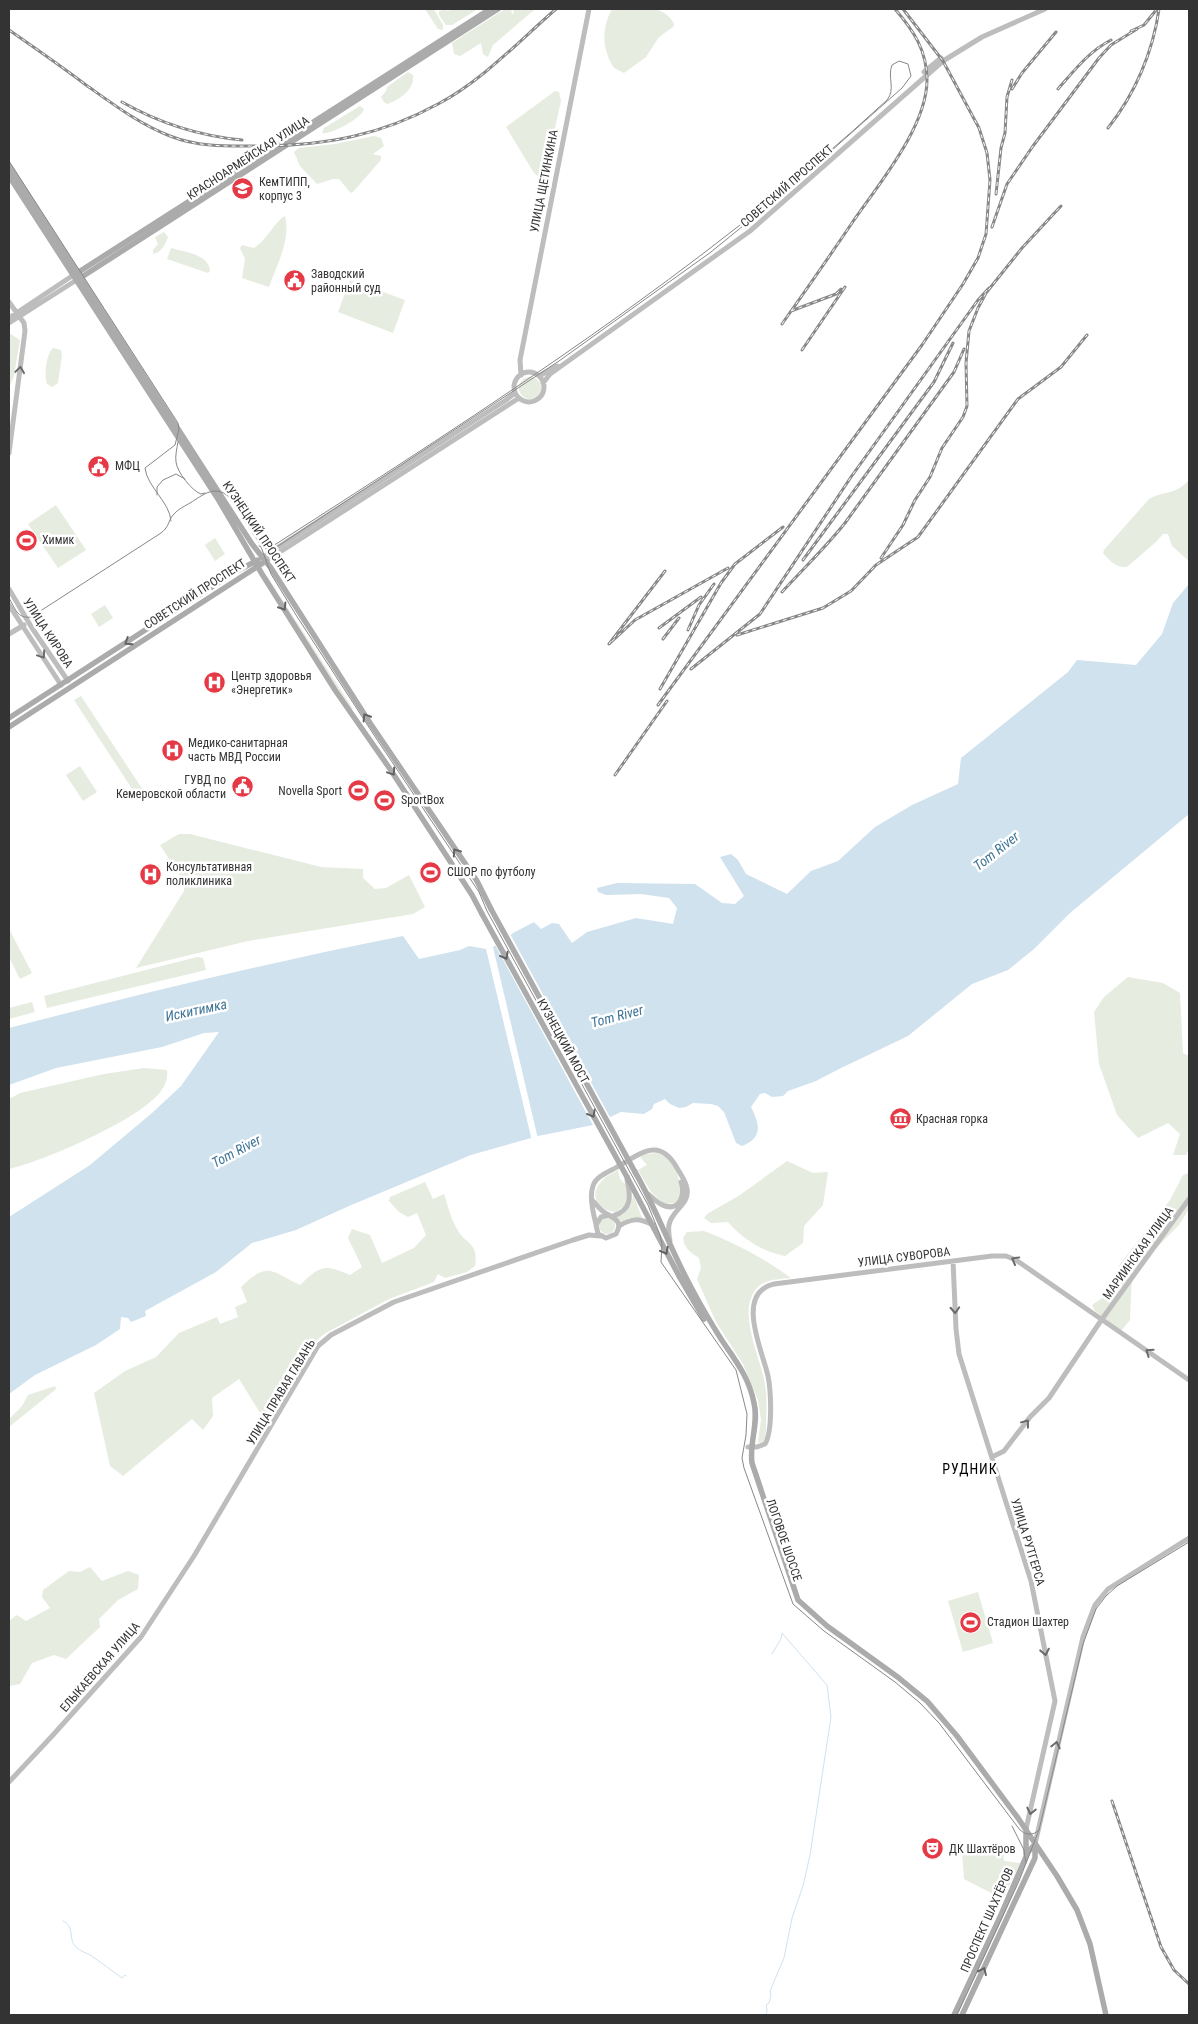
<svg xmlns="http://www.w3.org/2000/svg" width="1198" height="2024" font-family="'Roboto Condensed',sans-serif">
  <rect width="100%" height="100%" fill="#fff"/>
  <path fill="#e6ecdf" d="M425,9H434L443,25V30L438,29Z
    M453,9H478L452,25H446L439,15V11L444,10L448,11Z
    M505,9H511L512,14L514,13L513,9H535L493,45L488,57L483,54L481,43L460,56L454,54L452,43Z
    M612,9C632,8 664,2 674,24L673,27L659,37L646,57L624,73L614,68C602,49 601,29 612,9Z
    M408,72L413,75C415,89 400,100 387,104L384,102L381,97L386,91L387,87Z
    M555,91L559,92L561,101L545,172L540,178L534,173L506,127Z
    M360,106L364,109C362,118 331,135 322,133L324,128Z
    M374,136L381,138L384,146L373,154L381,156V160L352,193L350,192L339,179H333L317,184L300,166L294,152L299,148L335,144Z
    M249,150H256V153L226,176L221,175L224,170Z
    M285,216C291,240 277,264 269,287L242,278L245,259L240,248L242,245L254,248C267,240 276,220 285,216Z
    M164,232L168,237C165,245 162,252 153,254V250L158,244L155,237Z
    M171,248C184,252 209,254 210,271L208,273L167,259Z
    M350,280L405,300L393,333L338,312Z
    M9,333L20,340L14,376L9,388Z
    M53,348L61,350L62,355L58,383L52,387L47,384C44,376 46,354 53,348Z
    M519 388a11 11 0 1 1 22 0a11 11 0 1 1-22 0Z
    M1189,480V561L1172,546L1168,534H1163L1157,541L1127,567C1116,568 1110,561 1103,553L1104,550L1149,499C1165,490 1174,496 1189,480Z
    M56,505L86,550L58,568L28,524Z
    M215,538L225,554L215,561L205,545Z
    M267,576L353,709L351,710L265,577Z
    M105,605L113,618L99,627L91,614Z
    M81,696L145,793L138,798L74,700Z
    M80,766L97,792L83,801L66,775Z
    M179,834H190L321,867L363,869V878L375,889L386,888L409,875L425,907L413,914L248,941L136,968L184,891V882L160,845Z
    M9,929L32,973L20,979L9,957Z
    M197,957L203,958L206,970L47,1008L44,996Z
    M1128,977L1163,983L1180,993L1183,1053L1189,1056V1149L1186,1155H1173L1180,1134L1168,1123L1138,1138L1117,1115L1099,1064L1094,1012L1104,997Z
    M32,1002L35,1012L9,1019V1008Z
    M144,1068L167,1070C168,1078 166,1084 161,1091C141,1119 44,1161 9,1169V1099L20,1093L104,1074Z
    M657,1153C676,1158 682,1182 680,1199L675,1203L664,1204L651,1192L638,1170L647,1165L640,1157L645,1154Z
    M787,1161L813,1173L828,1172L823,1205L804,1226L803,1243L785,1256C765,1253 741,1238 728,1222L711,1223L704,1218L707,1214L740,1195Z
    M618,1170L620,1179L629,1188L627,1204L616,1212C599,1211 588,1196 601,1182C605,1176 612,1174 618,1170Z
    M1189,1173V1209L1179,1225L1132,1273L1130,1320L1121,1331L1095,1311L1092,1305L1111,1292L1120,1264L1170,1200L1183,1175Z
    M425,1182L433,1199L444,1194C448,1206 451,1219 457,1229C465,1245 479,1241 475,1266L467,1272L445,1278L438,1274L434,1282L389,1299L324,1334L309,1347L288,1386L264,1419L239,1379L212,1398L213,1416L203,1430L192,1419L123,1476L110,1466L94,1393L125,1371L156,1357L179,1333L217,1317L220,1324L238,1317L235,1307L247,1302L241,1287C268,1260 272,1272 300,1285C321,1265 324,1264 350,1275L362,1267L348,1238L352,1229L370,1235L382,1263L414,1248L426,1235L417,1213L408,1217L399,1212L389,1201L390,1197Z
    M633,1194L642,1218H629L620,1223L617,1217C628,1213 632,1205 633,1194Z
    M599 1226a8 8 0 1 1 16 0a8 8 0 1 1-16 0Z
    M704,1231C735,1243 764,1258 791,1278C780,1279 766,1279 758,1287C737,1308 757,1350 763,1375C767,1389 767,1406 766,1421C766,1428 767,1436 762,1443L758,1442L761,1420L758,1400L743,1364L716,1322L697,1279L701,1268L699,1258C691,1253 684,1248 683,1238L687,1232Z
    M55,1386L56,1389L9,1427V1419L22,1406L28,1395Z
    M90,1567L102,1581L128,1571L139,1575L138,1589L118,1600L99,1619L100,1627L66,1659L54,1655L32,1663L20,1684L9,1686V1621L17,1615L26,1621L50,1608L42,1597L43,1590L69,1571L80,1572Z
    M978,1592L993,1643L963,1652L948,1601Z
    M962,1851H1003L1004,1861L1020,1863L1003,1899L964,1879Z"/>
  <path fill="#cfe2ee" d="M1189,584V814L1070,913L1034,949L1008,970L972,984L908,1036L839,1069L816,1081L788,1091L783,1096L772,1097L765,1093L760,1094L751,1107C759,1123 764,1138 742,1146L736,1143L724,1112L718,1106L711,1104L693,1103L686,1107L679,1108L670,1104L665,1099L654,1104L652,1109L644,1114L621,1112L593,1125L538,1136L471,1155L349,1206L296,1230L252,1243L216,1272L145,1311L146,1316L131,1322L128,1318L121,1317L120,1329L96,1345L35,1375L9,1394V1217L90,1165L152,1113L181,1086L219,1032L204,1033L162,1047L56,1068L9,1085V1028C140,994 271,962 403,936L419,959L460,950L469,946L486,949L493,947L513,933L534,922L541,929L552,923L559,924L572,943L587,932L636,918L673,924L677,908L669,898L641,894L606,895L598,892L597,888L617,883L695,884L722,903L735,904L744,896L720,857L731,854L738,860L746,874L787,894L811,871L838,861L875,827L912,805L958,784L961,758L1068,672L1077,660L1136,665L1162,634L1173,603Z"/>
  <path fill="#fff" d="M509,932L611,1119L594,1127L494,943Z
    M493,947L538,1139L532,1141L486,949Z"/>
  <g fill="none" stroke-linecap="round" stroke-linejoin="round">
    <path stroke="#cfe2ee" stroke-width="1" d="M772,1654L781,1639L782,1634
      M63,1921C76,1927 67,1938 76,1947C80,1951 86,1953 90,1955C102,1963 111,1970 122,1978L125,1975L126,1976
      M766,2015L767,2010L766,2005L769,2003L771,1995L770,1991L784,1958L792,1918L803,1886L810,1855L831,1717L827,1685L782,1633"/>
    <path stroke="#bdbdbd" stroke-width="5" d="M924,72L941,58
      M9,302L24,323L25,331L9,453
      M9,318L72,276
      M9,323L75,281
      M514 387a15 15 0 1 1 30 0a15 15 0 1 1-30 0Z
      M521,375L520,360L589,9
      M539,376L557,366
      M543,383L550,374L750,231L943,61L982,37L1045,9
      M263,557L506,400L515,393
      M266,561L519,398
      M9,589L32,628L68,681
      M9,605L61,685
      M9,634L24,625
      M648,1194C653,1198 658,1204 665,1206C681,1211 685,1193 681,1182
      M592,1200C596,1204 599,1209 604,1212C613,1218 624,1221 616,1234L606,1238L598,1234L596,1225L601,1217L609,1215
      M613,1216C632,1210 631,1197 627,1180
      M596,1224C593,1213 589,1196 593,1186C596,1176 609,1172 617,1167C640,1154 659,1136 677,1168C681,1175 686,1181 687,1189C690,1204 671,1211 669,1225C668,1230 669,1236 670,1241
      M619,1226C632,1218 639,1218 653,1225
      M953,1261L956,1329L959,1354L1031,1581L1055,1701L1026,1829
      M748,1447H757L765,1444C773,1431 771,1391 768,1376C763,1352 734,1293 774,1284L992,1256H1006L1016,1260L1189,1380
      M992,1457L1004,1451L1030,1417L1049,1398L1102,1319L1189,1199
      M9,1782L53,1735L141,1637L194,1556L318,1346L331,1335L394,1302L573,1240L589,1235L600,1236
      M1035,1844L1083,1637L1095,1605L1108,1589L1189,1538"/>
    <path stroke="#ababab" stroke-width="5.5" d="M9,166L252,544L271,568L370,723L477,881L491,909
      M9,176L218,499L262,574L335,690L390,769L472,895L482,914
      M74,275L490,9
      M77,280L498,9
      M9,718L235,572L258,560
      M9,727L266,561
      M635,1172C657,1210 671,1251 692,1289C701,1306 711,1323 721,1339C735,1360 749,1377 754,1403C759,1423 749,1443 752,1463L798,1600L827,1626L899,1678L927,1701L957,1736L1018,1818L1057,1876L1077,1910L1090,1944L1106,2015
      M627,1177L679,1276L704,1319
      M1026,1854V1829
      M954,2015L1000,1917L1028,1852L1035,1844
      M962,2015L1035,1858V1844"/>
    <path stroke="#888" stroke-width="1" d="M9,161L178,423L179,429L175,445L145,468C147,487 170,502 171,521
      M178,442C177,448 175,456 176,462C177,472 192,491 201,494L205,493
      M157,495V487L163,480L176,474L185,479
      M259,546L267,549L275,548L559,361L711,252L787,190L902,88L911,76L908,64L899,61L892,65C887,77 896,89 887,100C702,271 488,408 276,544L268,547L260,544
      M9,598C15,608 17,619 31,617L161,533C170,526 168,520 174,514C178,509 185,506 190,503C203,495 215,484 229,497L260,544L271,574L296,615L374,735L479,892L487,911L648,1205L660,1235L662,1244L661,1262L736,1370L747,1414L746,1435L742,1458L744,1468L793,1604L824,1631L895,1682L920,1703L939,1723L1020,1830C1026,1835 1033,1836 1039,1830
      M1012,1826L1024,1850L1026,1863
      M957,2015L1019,1881L1039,1830L1083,1644L1096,1609L1106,1596L1117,1586L1189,1542"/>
    <defs>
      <path id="rail" d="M9,30C35,48 61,66 86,85C113,104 139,124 170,136C200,148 232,146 263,146C328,145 381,135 438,104C482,81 519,41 556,9
        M1131,31L1144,25L1157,9
        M1012,89L1022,73L1056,32
        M1058,89C1074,71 1088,52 1111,40
        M122,102C159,123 200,136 242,140
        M1108,128C1135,94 1153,52 1159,9
        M996,194L1001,148L1005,133L1007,97L1012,80
        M992,227L1007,184L1033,146L1099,58L1111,45L1137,29
        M791,311L836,294L841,289
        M782,324C806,290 829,257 852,223C878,185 927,127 927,80C927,50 913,30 895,9
        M802,350L845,287
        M881,558L903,525L915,500L930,477L942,448L963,417L967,406L966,363L969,331L978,308L986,293L1022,248L1061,206
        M803,560L934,382L953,343
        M665,571L609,644L635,620L728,568
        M782,592C803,569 826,547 845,523L954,372L964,349
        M659,628L701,597
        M688,630L699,605L714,584
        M737,635L823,608L851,591L876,565L918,537L1018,399L1061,367L1087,335
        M663,639L679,618
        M691,669L760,614L851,477L978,300L989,288
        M660,689L721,583L735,564L783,527
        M658,705L922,345L963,284L978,258L986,234L990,180L987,153L979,128L943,61L903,9
        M615,775L667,701
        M1112,1801L1161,1947L1174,1970L1189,1984"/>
    </defs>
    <use href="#rail" stroke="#888" stroke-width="3"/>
    <use href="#rail" stroke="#fff" stroke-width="1" stroke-dasharray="4" stroke-linecap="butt"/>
    <path stroke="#ababab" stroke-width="5.5" d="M491,909L635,1172
      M482,914L627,1177"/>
  </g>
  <defs><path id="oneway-chevron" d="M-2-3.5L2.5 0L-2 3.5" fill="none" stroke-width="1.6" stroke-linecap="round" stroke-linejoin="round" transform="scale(1.25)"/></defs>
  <g stroke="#6a6a6a">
    <use href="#oneway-chevron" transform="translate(20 370) rotate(-82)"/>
    <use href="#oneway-chevron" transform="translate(42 655) rotate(56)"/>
    <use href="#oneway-chevron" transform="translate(1015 1260) rotate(-151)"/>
    <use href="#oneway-chevron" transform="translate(955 1310) rotate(87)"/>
    <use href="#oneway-chevron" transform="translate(1149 1352) rotate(-145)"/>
    <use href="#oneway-chevron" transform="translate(1026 1423) rotate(-53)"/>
    <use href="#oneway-chevron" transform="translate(1045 1652) rotate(79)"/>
    <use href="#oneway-chevron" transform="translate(1056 1745) rotate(-77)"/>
    <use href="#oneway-chevron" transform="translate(1031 1811) rotate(102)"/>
  </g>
  <g stroke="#636363">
    <use href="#oneway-chevron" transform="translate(283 607) rotate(58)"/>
    <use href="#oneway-chevron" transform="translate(128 642) rotate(147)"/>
    <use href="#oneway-chevron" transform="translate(366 717) rotate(-122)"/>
    <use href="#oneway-chevron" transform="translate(392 772) rotate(56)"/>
    <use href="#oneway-chevron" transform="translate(456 852) rotate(-125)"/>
    <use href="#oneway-chevron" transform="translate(505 956) rotate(61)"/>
    <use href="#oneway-chevron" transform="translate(592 1114) rotate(61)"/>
    <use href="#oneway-chevron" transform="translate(665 1251) rotate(62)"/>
    <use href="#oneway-chevron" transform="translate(983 1971) rotate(-65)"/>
  </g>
  <defs>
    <symbol id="university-disc" viewBox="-11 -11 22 22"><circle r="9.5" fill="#e63946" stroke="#fff"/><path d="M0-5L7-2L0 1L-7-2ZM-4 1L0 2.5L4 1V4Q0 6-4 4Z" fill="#fff"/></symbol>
    <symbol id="civic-disc" viewBox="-11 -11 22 22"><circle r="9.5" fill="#e63946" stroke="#fff"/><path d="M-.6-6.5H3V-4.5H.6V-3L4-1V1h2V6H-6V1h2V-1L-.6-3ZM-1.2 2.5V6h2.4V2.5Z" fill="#fff"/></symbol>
    <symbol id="stadium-disc" viewBox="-11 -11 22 22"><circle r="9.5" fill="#e63946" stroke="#fff"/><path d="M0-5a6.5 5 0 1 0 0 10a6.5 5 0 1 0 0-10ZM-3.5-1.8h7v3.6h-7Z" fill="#fff"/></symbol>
    <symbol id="hospital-disc" viewBox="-11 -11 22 22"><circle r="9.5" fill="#e63946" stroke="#fff"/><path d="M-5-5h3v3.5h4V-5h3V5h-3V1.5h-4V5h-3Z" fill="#fff"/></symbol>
    <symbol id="museum-disc" viewBox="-11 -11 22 22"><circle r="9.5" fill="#e63946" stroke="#fff"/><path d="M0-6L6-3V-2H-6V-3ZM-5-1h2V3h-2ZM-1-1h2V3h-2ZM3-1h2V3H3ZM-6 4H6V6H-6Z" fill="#fff"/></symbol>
    <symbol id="theatre-disc" viewBox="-11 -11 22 22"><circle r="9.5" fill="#e63946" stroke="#fff"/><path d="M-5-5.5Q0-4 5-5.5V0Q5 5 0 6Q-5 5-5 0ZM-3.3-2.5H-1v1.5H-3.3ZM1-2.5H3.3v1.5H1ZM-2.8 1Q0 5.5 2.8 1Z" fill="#fff"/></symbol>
  </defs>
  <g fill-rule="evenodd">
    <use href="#university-disc" x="230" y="176" width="25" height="25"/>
    <use href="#civic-disc" x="282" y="268" width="25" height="25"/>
    <use href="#civic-disc" x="86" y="454" width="25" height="25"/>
    <use href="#stadium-disc" x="14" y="528" width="25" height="25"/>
    <use href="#hospital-disc" x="202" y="670" width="25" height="25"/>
    <use href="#hospital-disc" x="160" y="738" width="25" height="25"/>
    <use href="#civic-disc" x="230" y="774" width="25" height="25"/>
    <use href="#stadium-disc" x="346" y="778" width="25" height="25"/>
    <use href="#stadium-disc" x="372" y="788" width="25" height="25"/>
    <use href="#stadium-disc" x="418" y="860" width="25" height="25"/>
    <use href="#hospital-disc" x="138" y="862" width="25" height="25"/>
    <use href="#museum-disc" x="888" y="1106" width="25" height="25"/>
    <use href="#stadium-disc" x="958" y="1610" width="25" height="25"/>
    <use href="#theatre-disc" x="920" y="1836" width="25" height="25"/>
  </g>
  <g text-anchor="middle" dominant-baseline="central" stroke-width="5" stroke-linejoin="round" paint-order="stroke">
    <g font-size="12" fill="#333" stroke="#fff">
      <text transform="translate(248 158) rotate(-33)">КРАСНОАРМЕЙСКАЯ УЛИЦА</text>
      <text transform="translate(544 181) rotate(-79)">УЛИЦА ЩЕТИНКИНА</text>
      <text transform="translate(787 186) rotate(-41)">СОВЕТСКИЙ ПРОСПЕКТ</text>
      <text transform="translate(259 532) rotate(56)">КУЗНЕЦКИЙ ПРОСПЕКТ</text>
      <text transform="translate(195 594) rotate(-33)">СОВЕТСКИЙ ПРОСПЕКТ</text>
      <text transform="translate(48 633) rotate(57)">УЛИЦА КИРОВА</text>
      <text transform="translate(563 1041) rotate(61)">КУЗНЕЦКИЙ МОСТ</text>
      <text transform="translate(1138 1253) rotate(-54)">МАРИИНСКАЯ УЛИЦА</text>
      <text transform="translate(904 1257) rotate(-7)">УЛИЦА СУВОРОВА</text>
      <text transform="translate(281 1392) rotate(-59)">УЛИЦА ПРАВАЯ ГАВАНЬ</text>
      <text transform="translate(784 1540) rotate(71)">ЛОГОВОЕ ШОССЕ</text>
      <text transform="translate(1028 1542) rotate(73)">УЛИЦА РУТГЕРСА</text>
      <text transform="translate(100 1667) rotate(-49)">ЕЛЫКАЕВСКАЯ УЛИЦА</text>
      <text transform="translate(987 1920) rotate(-66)">ПРОСПЕКТ ШАХТЁРОВ</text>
    </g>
    <g font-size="12" fill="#333" stroke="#fff" text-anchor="start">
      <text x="259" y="182">КемТИПП,<tspan x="259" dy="14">корпус 3</tspan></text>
      <text x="311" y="274">Заводский<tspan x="311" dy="14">районный суд</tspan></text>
      <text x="115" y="466">МФЦ</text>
      <text x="42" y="540">Химик</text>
      <text x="231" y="676">Центр здоровья<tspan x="231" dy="14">«Энергетик»</tspan></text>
      <text x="188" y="743">Медико-санитарная<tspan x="188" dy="14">часть МВД России</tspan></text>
      <text x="226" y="780" text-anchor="end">ГУВД по<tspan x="226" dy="14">Кемеровской области</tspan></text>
      <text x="342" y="791" text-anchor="end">Novella Sport</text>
      <text x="401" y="800">SportBox</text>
      <text x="166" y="867">Консультативная<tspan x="166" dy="14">поликлиника</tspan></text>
      <text x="447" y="872">СШОР по футболу</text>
      <text x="916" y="1119">Красная горка</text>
      <text x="987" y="1622">Стадион Шахтер</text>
      <text x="949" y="1849">ДК Шахтёров</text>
    </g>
    <g font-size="14" font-style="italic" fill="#3f7597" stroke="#fff">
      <text transform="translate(996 851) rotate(-38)">Tom River</text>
      <text transform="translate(196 1010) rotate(-12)">Искитимка</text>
      <text transform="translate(617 1016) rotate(-15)">Tom River</text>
      <text transform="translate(236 1151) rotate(-28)">Tom River</text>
    </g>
    <g font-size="14" letter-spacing="1" fill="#000" stroke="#fff">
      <text x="970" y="1469">РУДНИК</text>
    </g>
  </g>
  <rect width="1198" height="2024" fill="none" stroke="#333333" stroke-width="20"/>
</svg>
